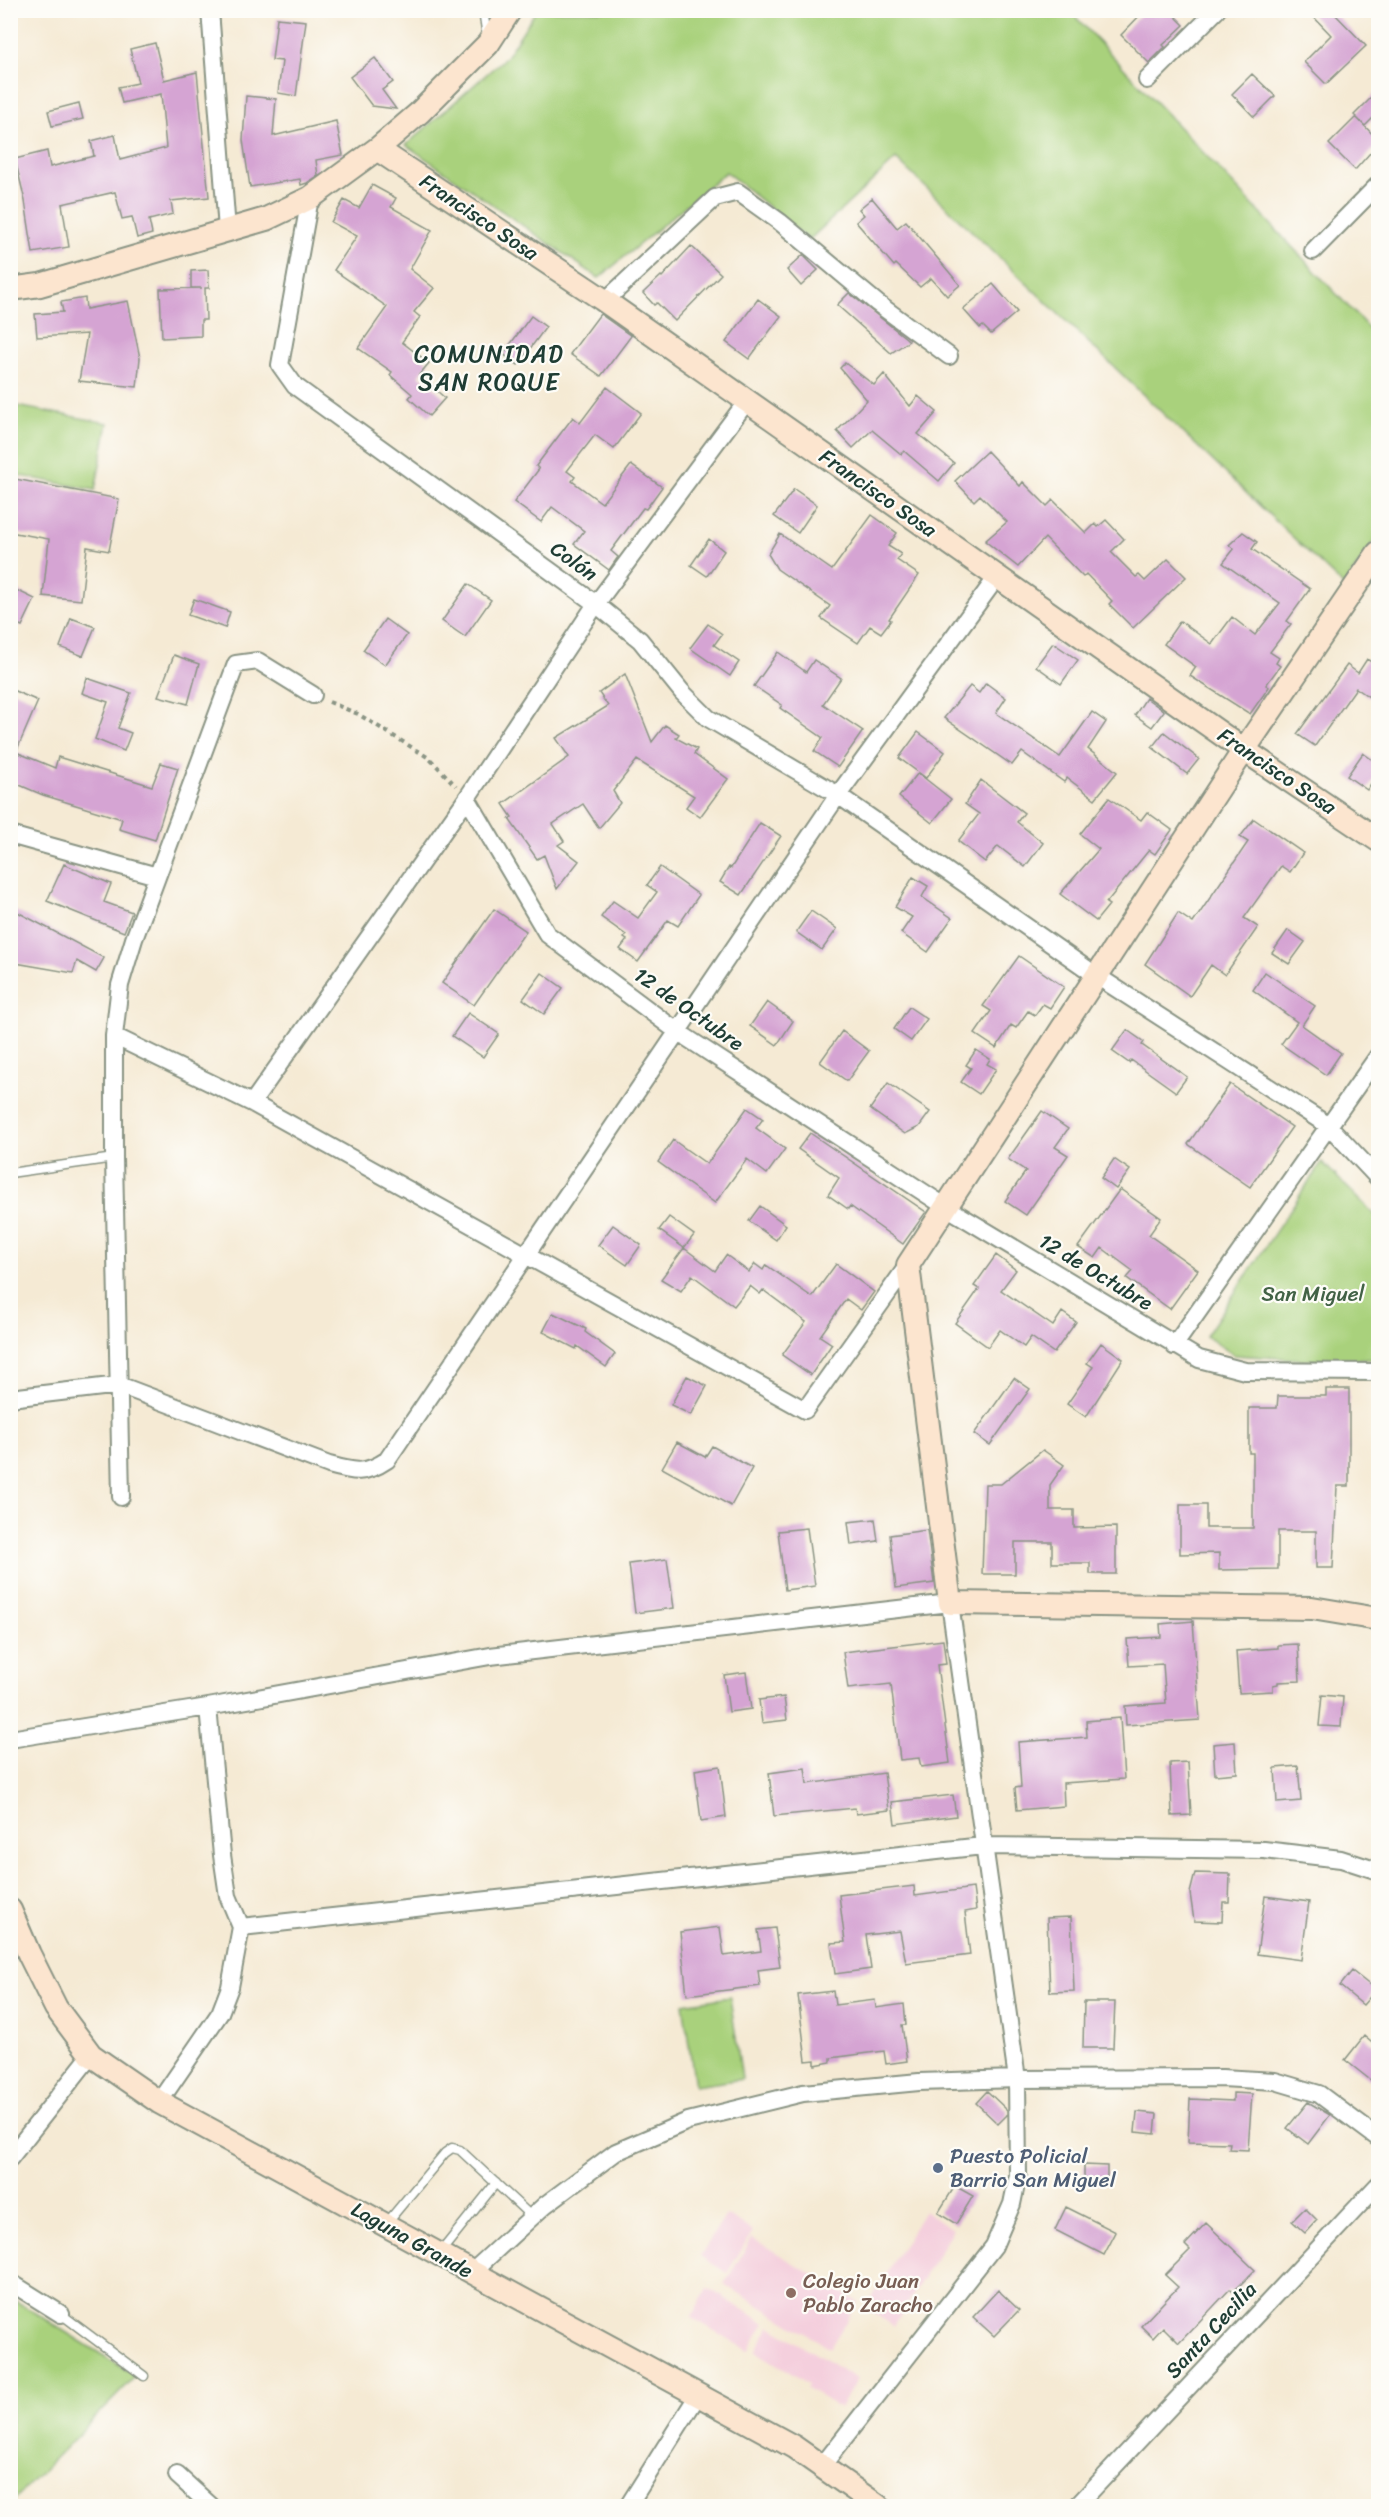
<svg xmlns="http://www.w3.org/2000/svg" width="1389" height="2517" font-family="Sriracha,sans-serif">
  <rect width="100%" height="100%" fill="#fdfcf7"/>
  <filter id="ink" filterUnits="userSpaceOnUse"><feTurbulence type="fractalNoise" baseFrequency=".0167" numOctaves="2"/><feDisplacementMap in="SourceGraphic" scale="12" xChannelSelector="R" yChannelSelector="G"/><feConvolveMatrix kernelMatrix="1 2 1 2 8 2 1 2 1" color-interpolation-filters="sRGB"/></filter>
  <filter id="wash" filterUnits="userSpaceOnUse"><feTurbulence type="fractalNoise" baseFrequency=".008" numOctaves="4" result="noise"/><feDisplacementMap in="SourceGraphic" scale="24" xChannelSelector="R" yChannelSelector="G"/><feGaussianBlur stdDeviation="1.35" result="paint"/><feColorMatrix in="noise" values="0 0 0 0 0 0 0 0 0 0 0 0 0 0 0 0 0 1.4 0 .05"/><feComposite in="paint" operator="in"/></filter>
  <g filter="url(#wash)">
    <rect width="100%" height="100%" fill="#f5ead4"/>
    <path fill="#f4cfdd" d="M924,2211L953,2229L894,2326L865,2308Z
      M726,2215L753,2231L727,2273L700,2256Z
      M752,2238L858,2302L830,2348L724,2284Z
      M708,2288L765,2323L748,2351L691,2317Z
      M770,2326L857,2379L840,2408L807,2388L809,2384L755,2351Z"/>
    <path fill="#a9d17c" stroke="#648758" stroke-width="1.5" d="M536,11H1070L1378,338V535L1344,586L896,159L809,240L726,172L599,278L406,145L506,57Z
      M11,405L108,423L95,490L11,474Z
      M1322,1162L1378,1218V1359L1325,1361L1234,1355L1206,1336Z
      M730,1997L742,2079L695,2086L683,2004Z
      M11,2298L136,2376L11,2503Z"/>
    <g id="blocks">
      <path fill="#d5a4d3" d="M1145,10H1169L1184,25L1163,45L1165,47L1149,63L1121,35Z
        M1307,10H1331L1366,46L1326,84L1304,62L1331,35Z
        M277,18L306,21L296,96L278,93L282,61L272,60Z
        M155,43L164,80L197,72L209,197L171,201L173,214L149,220L152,234L137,238L132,217L122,219L115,192L62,204L69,247L33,253L25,201L15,159L47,151L50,167L94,156L91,141L115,135L120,160L166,148L161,94L122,103L118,87L138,83L130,49Z
        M375,58L393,82L382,90L396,109L372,106L350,77Z
        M1252,74L1275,96L1254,117L1232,94Z
        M1378,91V113L1365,126L1354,115Z
        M246,96L276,99L273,136L336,121L343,155L316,160L318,176L307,183L301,185L300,179L250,187L243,140Z
        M79,103L83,119L52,126L48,111Z
        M1356,117L1378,140V144L1355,170L1329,144Z
        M372,185L396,198L391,207L432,230L410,269L434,288L414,312L420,317L402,342L429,363L419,375L445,398L429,416L409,398L412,394L390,375L392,372L358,348L387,307L334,270L357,236L331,222L344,200L359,208Z
        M872,198L897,228L906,221L960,285L947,296L931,278L920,287L896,264L894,266L856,222L864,215L859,209Z
        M691,246L721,274L675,321L657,303L654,305L643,293L661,276L662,277Z
        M803,255L818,270L801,286L787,270Z
        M208,270L209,288H205L206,320H201V336L162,338L160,289L202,288H191V271Z
        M993,284L1017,312L991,334L983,326L980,328L963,309Z
        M849,293L906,338L909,341L891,353L837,305Z
        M85,298L86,309L128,301L140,358L137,387L79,381L87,334L37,337L35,314L63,312L61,302Z
        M758,299L781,316L749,359L726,342Z
        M600,314L631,336L601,376L570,354Z
        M531,316L546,327L518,365L503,354Z
        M845,363L874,385L884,374L910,406L918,396L937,412L918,434L954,463L939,481L904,451L901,454L872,430L853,448L837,431L867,400L840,368Z
        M607,387L641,413L614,449L595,435L567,471L575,477L572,481L602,503L631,465L662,487L646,509L643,508L611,551L618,557L609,570L574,544L584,531L552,507L541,522L514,502L539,469L536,466L573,417L580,423Z
        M987,451L1020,486L1023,482L1047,506L1053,500L1086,533L1095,524L1098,527L1106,520L1124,539L1111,552L1136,577L1139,575L1145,581L1168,559L1186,577L1133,628L1109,604L1112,601L1086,574L1083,577L1045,538L1018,567L985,541L1007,522L980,495L974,501L955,481Z
        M10,478L119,499L109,551L87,547L81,600L43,596L49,539L10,532Z
        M794,489L817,505L798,533L774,516Z
        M872,515L897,533L888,546L901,554L897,560L919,575L889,619L891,620L881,633L870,626L858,643L821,618L830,606L777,569L768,554L780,534L832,570Z
        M1243,532L1257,542L1252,549L1310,589L1287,621L1291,624L1270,652L1279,658L1276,663L1280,666L1266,685L1269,687L1250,714L1190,676L1196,667L1164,644L1180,621L1212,644L1232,617L1255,635L1280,603L1223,563L1234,549L1229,545Z
        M709,539L724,551L707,576L691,565Z
        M468,584L491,600L465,637L442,621Z
        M10,587L35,599L22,626L10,621Z
        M194,599L230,612L225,628L188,615Z
        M71,618L95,627L83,656L60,647Z
        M385,619L407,635L385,665L363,650Z
        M708,624L722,634L714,645L739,662L730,676L690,648Z
        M1053,643L1078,660L1061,684L1036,666Z
        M778,652L806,672L814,660L841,678L823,704L863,731L838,767L814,751L823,738L780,708L782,705L754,686Z
        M174,655L199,664L188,704L158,696Z
        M1367,659L1378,667V703L1356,688L1315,746L1297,734L1347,665L1358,673Z
        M625,674L652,742L665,725L679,734L676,738L697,749L694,754L728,779L700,817L686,807L694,796L637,760L613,791L620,803L599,828L583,804L553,824L564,841L558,845L579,861L557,889L544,855L537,859L509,819L512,817L503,804L569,757L556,738L608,706L599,693Z
        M87,678L131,693L118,728L131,733L124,751L95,739L108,702L82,693Z
        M986,683L1006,698L996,713L1060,757L1092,712L1106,722L1088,749L1117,772L1095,799L1067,778L1064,782L1022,752L1012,765L944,718L970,686L979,693Z
        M10,689L38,701L16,752L55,768L58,757L152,786L161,763L178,768L155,840L119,829L122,819L43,795L10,781Z
        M1146,698L1164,711L1152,727L1135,715Z
        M918,732L945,752L926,778L899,758Z
        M1164,732L1199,759L1187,774L1152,747Z
        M1363,753L1378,764V773L1367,790L1347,776Z
        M918,773L951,799L932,823L899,797Z
        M981,780L1024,813L1017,822L1043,843L1025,867L998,846L985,862L958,841L979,814L965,804Z
        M1109,798L1141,820L1147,812L1172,830L1155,854L1149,850L1106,903L1109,905L1096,921L1060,894L1099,849L1080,834Z
        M1254,819L1303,853L1290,872L1281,866L1244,918L1258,927L1225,975L1211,965L1190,996L1145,964L1178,913L1193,923L1248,842L1240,837Z
        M760,823L781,836L741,895L720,882L729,867L731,868Z
        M64,864L111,884L104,902L132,912L124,932L47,901Z
        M660,867L699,895L678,926L668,920L638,962L620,949L627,940L624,938L626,935L601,917L613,901L638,918L657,892L647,885Z
        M913,877L928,886L922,897L952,918L928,952L901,933L912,917L895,907Z
        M10,908L104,958L96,972L77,961L73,973L10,962Z
        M494,909L526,931L474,1005L442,983Z
        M811,911L837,929L822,950L796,932Z
        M1288,930L1305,942L1289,964L1272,953Z
        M1019,956L1064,987L1050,1008L1043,1004L1035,1015L1028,1011L1016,1028L1011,1025L996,1048L975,1034L991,1011L983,1006Z
        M1265,972L1315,1006L1302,1025L1341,1053L1326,1075L1281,1044L1297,1022L1253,990Z
        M542,973L563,988L544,1014L523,999Z
        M767,1002L793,1021L777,1045L750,1026Z
        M909,1007L927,1019L911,1041L894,1029Z
        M468,1013L499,1034L483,1057L452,1036Z
        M1127,1030L1144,1042L1142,1045L1187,1077L1176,1092L1131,1060L1129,1063L1112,1051Z
        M842,1031L869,1051L847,1081L820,1062Z
        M976,1050L990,1059L987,1064L996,1069L979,1094L961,1082L971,1068L966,1065Z
        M888,1083L930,1112L919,1127L905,1134L870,1109Z
        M1230,1084L1292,1127L1250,1187L1188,1144Z
        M747,1108L763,1119L756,1128L785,1149L767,1174L747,1159L715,1203L658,1162L673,1140L707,1164Z
        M1042,1111L1068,1129L1055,1147L1068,1155L1026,1215L1005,1201L1026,1171L1008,1159Z
        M810,1133L926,1212L903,1244L850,1206L848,1209L828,1195L839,1178L798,1149Z
        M1114,1159L1130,1170L1116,1189L1101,1178Z
        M1120,1189L1161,1218L1149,1235L1198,1270L1170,1309L1127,1278L1133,1271L1102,1248L1095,1258L1078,1247Z
        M760,1206L786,1225L776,1240L749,1221Z
        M669,1217L694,1235L684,1248L659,1230Z
        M613,1225L641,1245L627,1265L598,1245Z
        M684,1248L715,1271L726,1255L749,1272L755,1264L763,1270L766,1265L812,1297L836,1264L874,1292L861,1310L846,1299L820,1336L832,1344L811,1375L782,1355L806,1322L763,1290L760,1294L750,1286L734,1306L692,1275L681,1291L661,1279Z
        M996,1255L1016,1270L1001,1290L1053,1326L1062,1312L1076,1322L1054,1353L1031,1337L1024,1347L1000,1330L988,1347L955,1323L979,1289L974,1286Z
        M553,1313L586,1329L585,1332L615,1354L606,1367L577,1346L576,1349L543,1332Z
        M1101,1343L1123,1359L1086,1417L1067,1404L1093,1367L1087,1363Z
        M687,1376L707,1386L691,1415L671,1405Z
        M1014,1378L1030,1389L990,1445L974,1434Z
        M1326,1389H1349V1486H1337L1333,1568H1316V1531H1278V1569L1219,1570V1553L1180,1554V1505H1206V1528H1253V1453H1249V1408H1277L1278,1396H1326Z
        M677,1442L705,1457L712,1446L752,1468L731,1506L662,1468Z
        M1043,1450L1064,1465L1050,1485V1510H1074V1528L1116,1527V1574H1090V1563H1052V1542H1015V1574H982L985,1484H1001Z
        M875,1519L878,1541L851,1545L848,1522Z
        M807,1528L815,1586L785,1590L778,1531Z
        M927,1530L934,1583L896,1588L890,1535Z
        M667,1559L674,1608L635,1613L629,1564Z
        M1193,1621L1200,1720L1126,1725L1125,1706L1166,1703L1163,1664L1129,1666L1127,1639L1161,1637L1160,1624Z
        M943,1640L946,1664L937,1665L950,1763L921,1767L919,1758L900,1760L891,1684L848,1689L843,1652Z
        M1298,1644L1300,1681L1278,1682V1684L1273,1685V1691L1239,1693L1236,1651L1278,1648V1645Z
        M746,1672L751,1709L729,1712L724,1675Z
        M1322,1695L1343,1697L1341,1727L1319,1726Z
        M784,1697L787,1720L762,1723L759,1700Z
        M1120,1718L1124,1779L1063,1783L1064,1806L1017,1810L1015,1788L1021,1787L1018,1742L1087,1737L1086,1721Z
        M1235,1742L1237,1773L1215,1775L1213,1744Z
        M1188,1762L1191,1815L1172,1816L1170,1763Z
        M720,1766L726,1817L701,1821L695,1770Z
        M1298,1766L1301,1801L1277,1803L1275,1768Z
        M805,1768L807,1784L884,1773L889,1810L856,1814L855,1808L774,1816L769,1773Z
        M953,1795L956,1816L895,1824L892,1802Z
        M1195,1873L1230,1874L1229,1902H1223L1222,1922L1194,1921L1190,1893Z
        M914,1886L915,1896L973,1888L976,1910L965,1912L970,1955L906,1963L900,1931L866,1935L871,1969L835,1974L831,1943L845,1942L839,1895Z
        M1265,1896L1309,1902L1301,1960L1257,1954Z
        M1071,1917L1074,1991L1050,1992L1047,1918Z
        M720,1927L724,1956L761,1951L758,1930L775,1928L780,1967L758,1970L760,1986L687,1995L680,1932Z
        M1352,1971L1376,1990L1363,2005L1340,1986Z
        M833,1991L835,2005L875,2000L876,2008L904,2004L906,2025H902L907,2061L886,2064L884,2051L831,2058V2062L815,2065V2060L806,2061L798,1995Z
        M1084,2002H1115L1113,2048H1083Z
        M1364,2036L1378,2048V2086L1345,2060Z
        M987,2091L1007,2110V2115L998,2124L976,2103Z
        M1233,2093L1252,2094L1248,2150L1229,2149L1230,2143L1188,2142L1190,2099L1233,2101Z
        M1308,2102L1330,2115L1308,2144L1287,2128Z
        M1137,2112L1157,2114L1155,2134L1135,2132Z
        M1084,2165L1107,2166V2183H1084Z
        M955,2186L973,2196L956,2224L938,2213Z
        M1066,2207L1116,2232L1104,2255L1055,2230Z
        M1305,2208L1317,2220L1305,2233L1292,2221Z
        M1206,2223L1255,2270L1233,2292L1230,2289L1179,2343L1163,2327L1153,2338L1141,2326L1178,2287L1165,2275L1190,2250L1185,2245Z
        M998,2290L1019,2310L994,2336L973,2317Z"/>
    </g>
  </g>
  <g filter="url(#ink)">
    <use href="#blocks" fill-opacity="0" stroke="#8a9484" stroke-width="1.5"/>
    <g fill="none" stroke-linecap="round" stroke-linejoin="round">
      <defs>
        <path id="lane" d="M483,10L487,37
          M10,1173L114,1158
          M385,2225L445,2153L452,2148L460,2150L532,2217
          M440,2253L496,2183
          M61,2314L144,2376"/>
        <path id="street" d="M210,10L227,230
          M1147,80L1217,10
          M310,198L280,365L295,386L596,604L640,640L682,692L708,718L838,795L1097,976L1329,1126L1378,1178
          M1313,251L1378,185
          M605,301L715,198L738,192L780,222L877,303L949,356
          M467,798L547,934L678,1032L946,1207L1199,1359L1245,1371L1378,1372
          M10,835L157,876
          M114,1036L252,1103L805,1410L908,1265
          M252,1103L467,798L596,604L747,401
          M1174,1346L1378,1056
          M10,1398L119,1385L329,1465C354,1472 365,1475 387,1460L838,795L997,577
          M121,1497L114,1158V1036L120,985L134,939L236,664L258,661L313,695
          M208,1707L222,1855L228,1896L241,1927L983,1846L1264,1850L1341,1859L1378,1871
          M10,1739L208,1707L490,1656L950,1603L1017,2079L1018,2175L1012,2204L994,2246L822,2466
          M159,2102L220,2013L230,1987L241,1927
          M10,2158L91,2055
          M472,2272L545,2205L616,2152L688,2121L803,2093L919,2082L1017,2079L1222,2078L1275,2081L1319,2094L1378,2138
          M10,2282L61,2314
          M177,2475L211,2506
          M628,2506L698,2395
          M1077,2506L1378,2185"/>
        <path id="secondary" d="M377,149L602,299L1244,750L1378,840
          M10,289L40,285L266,219L310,198L377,149L419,113L488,44L510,10
          M1378,553L1244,750L908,1265L950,1603L1312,1608L1378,1619
          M10,1910L29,1954L56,2008L91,2055L159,2102L794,2447L878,2506"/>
      </defs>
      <use href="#lane" stroke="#8a9484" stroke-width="11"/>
      <use href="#street" stroke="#8a9484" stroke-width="20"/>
      <use href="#secondary" stroke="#8a9484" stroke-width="26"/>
      <path stroke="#8a9484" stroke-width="4" stroke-dasharray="4.5 4.5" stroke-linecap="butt" d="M329,702L358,714L429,758L456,786"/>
      <use href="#lane" stroke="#fff" stroke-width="8"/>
      <use href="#street" stroke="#fff" stroke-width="16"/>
      <use href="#secondary" stroke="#fce5cf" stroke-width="22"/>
    </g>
  </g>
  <circle fill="#5c6f8a" stroke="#fdfcf7" stroke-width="2" cx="938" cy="2168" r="6"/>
  <circle fill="#8d6e63" stroke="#fdfcf7" stroke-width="2" cx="791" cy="2293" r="6"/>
  <g text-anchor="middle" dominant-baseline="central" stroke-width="4.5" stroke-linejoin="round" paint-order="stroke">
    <g font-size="21" fill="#1f3d34" stroke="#fdfcf7">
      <text transform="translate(479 217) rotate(34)">Francisco Sosa</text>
      <text transform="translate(878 493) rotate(35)">Francisco Sosa</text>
      <text transform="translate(574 561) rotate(36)">Colón</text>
      <text transform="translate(1277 771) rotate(34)">Francisco Sosa</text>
      <text transform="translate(689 1009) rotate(35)">12 de Octubre</text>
      <text transform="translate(1096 1272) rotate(31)">12 de Octubre</text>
      <text transform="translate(412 2240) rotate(29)">Laguna Grande</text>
      <text transform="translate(1211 2330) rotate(-47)">Santa Cecilia</text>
    </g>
    <g font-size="21" fill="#426246" stroke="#fdfcf7">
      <text x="1313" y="1294">San Miguel</text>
    </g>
    <g font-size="21" fill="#4e5e75" stroke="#fdfcf7" text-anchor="start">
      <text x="950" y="2156">Puesto Policial<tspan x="950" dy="24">Barrio San Miguel</tspan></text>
    </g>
    <g font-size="21" fill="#785e54" stroke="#fdfcf7" text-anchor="start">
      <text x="803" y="2281">Colegio Juan<tspan x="803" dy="24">Pablo Zaracho</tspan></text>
    </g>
    <g font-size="24" letter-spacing="1.5" fill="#1f3d34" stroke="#fdfcf7">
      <text x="489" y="354">COMUNIDAD<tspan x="489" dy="28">SAN ROQUE</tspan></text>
    </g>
  </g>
  <rect width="1389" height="2517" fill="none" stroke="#fdfcf7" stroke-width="36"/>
</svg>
